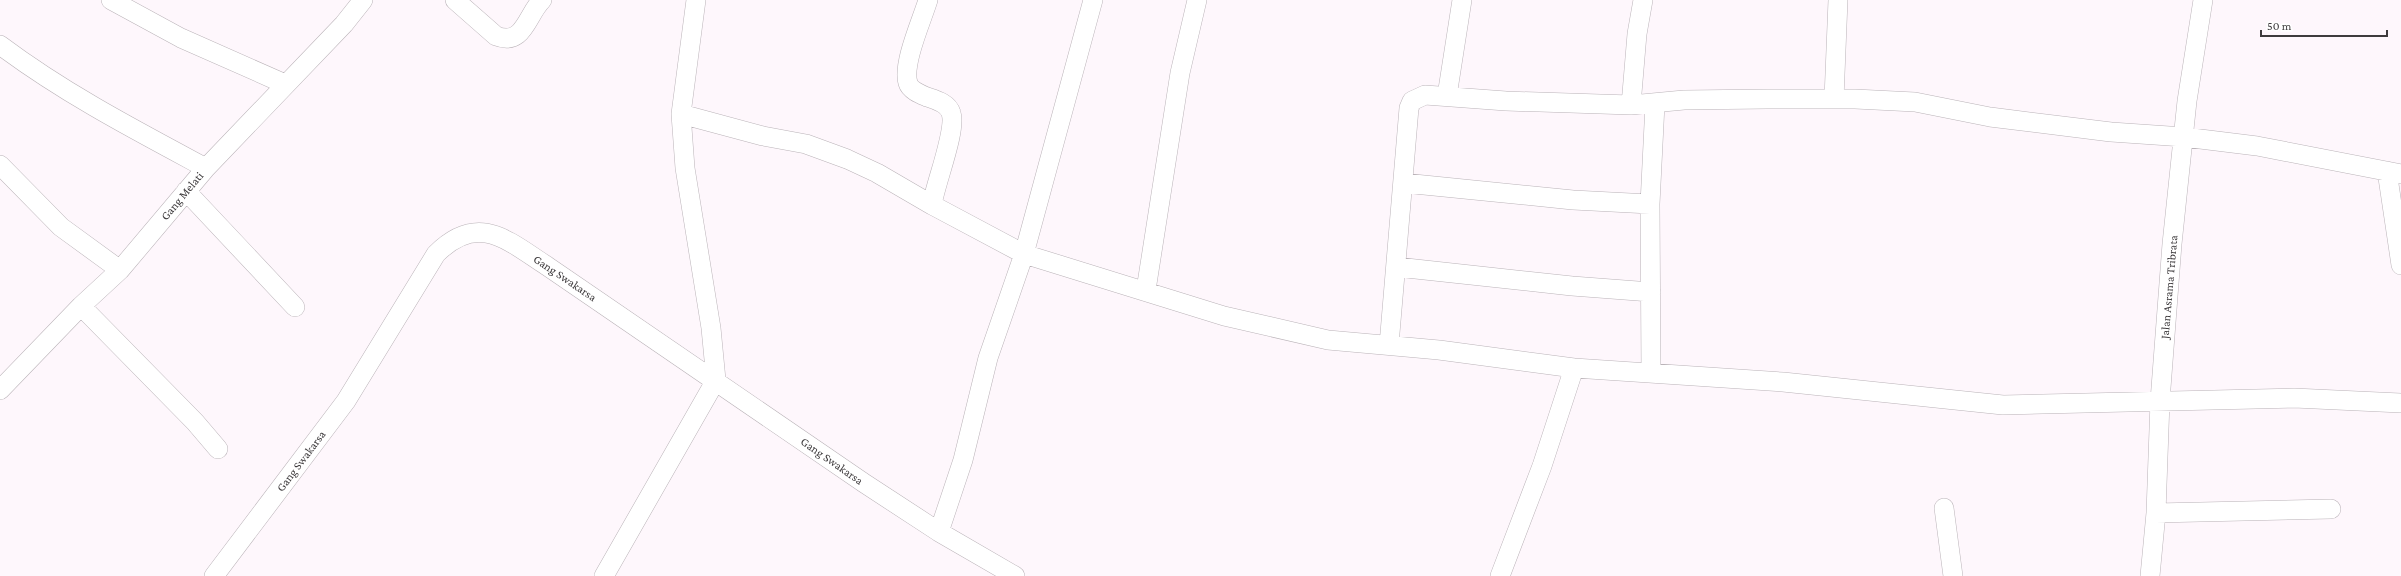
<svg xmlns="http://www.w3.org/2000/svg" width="2401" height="576" font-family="'Crimson Pro',serif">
  <rect width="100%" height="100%" fill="#fef7fc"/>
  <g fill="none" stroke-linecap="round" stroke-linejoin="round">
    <defs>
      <path id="minor" d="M111,0L181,38L285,84
        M455,0L496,36C524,47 527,14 542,0
        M928,0C922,20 902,64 908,83C910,90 920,94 927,97C936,100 948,103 951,113C957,130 935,184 932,205
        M0,45C64,93 135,130 206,168
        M1447,96L1462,0
        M1834,99L1838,0
        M1631,105L1637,34L1643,0
        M681,114L763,136L806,144L847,159L877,173L932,205L1024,254L1224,316L1328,340L1439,350L1574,368L1783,382L2003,405L2294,398L2401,403
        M0,165L61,227L120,270
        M2387,171L2401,265
        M1404,183L1573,200L1650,204
        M186,191L295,307
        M1397,267L1572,286L1651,292
        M1146,290L1180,73L1197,0
        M81,306L195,422L218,449
        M1389,345L1409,108L1412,101L1425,95L1506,101L1631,105L1684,100L1767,99H1855L1915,102L1990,117L2111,132L2184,137L2257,146L2401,174
        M1651,373L1650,204L1655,104
        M0,390L81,306L120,270L206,168L344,24L363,0
        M1944,508L1953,576
        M2156,513L2331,509
        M939,532L963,460L988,358L1024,254L1093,0
        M214,576L346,401L436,254C478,212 507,240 547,266L864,483L939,532L1015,576
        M604,576L716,380L711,328L685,168L681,114L696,0
        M1500,576L1542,466L1574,368
        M2150,576L2156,513L2160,401L2172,244L2187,101L2203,0"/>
    </defs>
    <use href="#minor" stroke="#bab3b8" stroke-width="20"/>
    <use href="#minor" stroke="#fff" stroke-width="19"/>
  </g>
  <g text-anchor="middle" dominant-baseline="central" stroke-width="4" stroke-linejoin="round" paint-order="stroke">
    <g font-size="12" fill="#3e3b3d" stroke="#fff">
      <text transform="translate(182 196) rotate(-50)">Gang Melati</text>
      <text transform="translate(565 278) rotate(34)">Gang Swakarsa</text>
      <text transform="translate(2169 287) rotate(-85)">Jalan Asrama Tribrata</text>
      <text transform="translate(301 461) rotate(-53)">Gang Swakarsa</text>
      <text transform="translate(832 461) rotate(35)">Gang Swakarsa</text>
    </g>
  </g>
  <path d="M2261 30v6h126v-6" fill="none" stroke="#3e3b3d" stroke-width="2"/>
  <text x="2267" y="30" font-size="12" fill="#3e3b3d" stroke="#ffffff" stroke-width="3" paint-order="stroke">50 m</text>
</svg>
